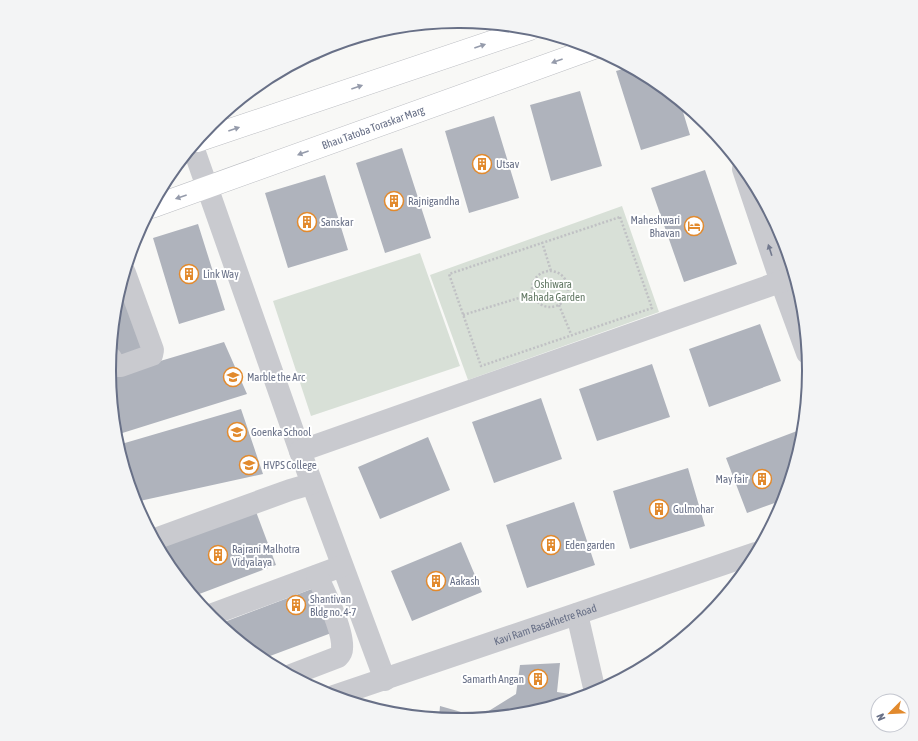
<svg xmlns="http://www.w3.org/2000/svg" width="918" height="741" font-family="'Asap Condensed',sans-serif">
  <rect width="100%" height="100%" fill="#f8f8f6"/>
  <path fill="#d8e0d7" d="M622,206L659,312L468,380L430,275Z
    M420,253L460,366L311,416L273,301Z"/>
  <path fill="#afb3bc" d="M395,27L396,29L371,39L369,34Z
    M354,39L356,44L342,48L341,43Z
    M317,52L320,59L274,76V75Z
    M630,67L653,80L680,102L690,135L641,150L616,71Z
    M580,91L602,166L551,181L530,105Z
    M494,116L519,198L469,213L445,131Z
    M402,148L431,238L385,253L356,163Z
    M705,170L737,264L684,282L651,188Z
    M325,175L348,250L288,268L265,193Z
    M198,224L225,310L179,324L153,238Z
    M124,277L150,350L117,362L112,348L116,302Z
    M760,324L781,381L709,407L689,349Z
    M224,342L247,394L116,435L110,376Z
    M652,364L670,417L597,441L579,389Z
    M541,398L562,459L494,483L472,422Z
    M241,409L263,474L135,502L118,445Z
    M797,431L801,442L783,500L747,513L726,458Z
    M428,437L450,490L380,519L358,467Z
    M688,468L705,526L630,549L613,491Z
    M574,502L595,565L527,588L506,525Z
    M255,509L276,565L194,596L168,564L158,546Z
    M461,542L482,592L412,621L391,571Z
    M317,587L334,632L262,659L219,624Z
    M560,663L557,692L583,696L527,713L459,720L439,718L440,706L479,717L516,694L520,665Z"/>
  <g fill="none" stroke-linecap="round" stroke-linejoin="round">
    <defs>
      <g id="major">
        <path d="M197,141L530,29"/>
        <path id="s2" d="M152,207L594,48"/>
      </g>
    </defs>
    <use href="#major" stroke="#bbbdc2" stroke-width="23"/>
    <path stroke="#c0c1c4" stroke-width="2.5" stroke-dasharray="2 2" stroke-linecap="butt" d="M620,217L652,308L481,366L449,274Z
      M542,242L551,271
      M532 289a18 18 0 1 1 36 0a18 18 0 1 1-36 0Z
      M559,305L571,334
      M463,315L532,294"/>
    <g stroke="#c9cacf" stroke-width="22">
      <path d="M193,147L300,451L385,680"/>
      <path d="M743,169L781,282L807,353"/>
      <path d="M111,358L116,366H121L152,355L153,350L125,273"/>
      <path d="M300,451L794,277"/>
      <path d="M155,539L290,490L311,484"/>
      <path d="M577,614L595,692"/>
      <path d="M210,615L342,566"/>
      <path d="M291,675L338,657C340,655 342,652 342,649C344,631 325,593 317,576"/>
      <path id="s1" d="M334,696L756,553"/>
    </g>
    <use href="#major" stroke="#fff" stroke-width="22"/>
  </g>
  <defs><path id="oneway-solid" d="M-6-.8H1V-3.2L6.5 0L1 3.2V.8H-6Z"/></defs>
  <g fill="#959bab">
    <use href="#oneway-solid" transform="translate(480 46) rotate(-19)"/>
    <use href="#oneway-solid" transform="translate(557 61) rotate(160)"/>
    <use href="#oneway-solid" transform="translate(357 87) rotate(-19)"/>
    <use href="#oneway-solid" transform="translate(234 129) rotate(-19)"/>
    <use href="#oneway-solid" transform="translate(303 153) rotate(160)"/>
    <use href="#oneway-solid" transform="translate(181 197) rotate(161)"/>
  </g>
  <use fill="#72798e" href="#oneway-solid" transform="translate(770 250) rotate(-108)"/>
  <defs>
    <symbol id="building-ring" viewBox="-11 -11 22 22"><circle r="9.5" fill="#fff" stroke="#e28a2d" stroke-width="1.5"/><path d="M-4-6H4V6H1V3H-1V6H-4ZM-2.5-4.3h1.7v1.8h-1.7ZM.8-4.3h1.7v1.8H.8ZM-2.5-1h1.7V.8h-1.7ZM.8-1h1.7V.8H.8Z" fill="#e28a2d"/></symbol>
    <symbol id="hotel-ring" viewBox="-11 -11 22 22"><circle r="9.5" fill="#fff" stroke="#e28a2d" stroke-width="1.5"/><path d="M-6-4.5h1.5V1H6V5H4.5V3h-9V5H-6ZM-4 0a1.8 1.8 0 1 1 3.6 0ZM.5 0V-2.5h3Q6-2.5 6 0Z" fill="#e28a2d"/></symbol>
    <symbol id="school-ring" viewBox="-11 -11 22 22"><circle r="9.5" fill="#fff" stroke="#e28a2d" stroke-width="1.5"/><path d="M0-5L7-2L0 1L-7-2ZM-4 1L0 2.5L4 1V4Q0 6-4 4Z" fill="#e28a2d"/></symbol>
  </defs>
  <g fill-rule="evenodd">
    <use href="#building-ring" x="471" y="153" width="22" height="22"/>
    <use href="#building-ring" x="383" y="190" width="22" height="22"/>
    <use href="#building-ring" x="296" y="211" width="22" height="22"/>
    <use href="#hotel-ring" x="683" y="215" width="22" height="22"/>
    <use href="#building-ring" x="178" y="263" width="22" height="22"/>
    <use href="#school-ring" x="222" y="366" width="22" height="22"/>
    <use href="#school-ring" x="226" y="421" width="22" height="22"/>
    <use href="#school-ring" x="238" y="454" width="22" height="22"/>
    <use href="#building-ring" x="751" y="468" width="22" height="22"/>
    <use href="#building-ring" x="648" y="498" width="22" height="22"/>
    <use href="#building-ring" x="540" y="534" width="22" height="22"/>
    <use href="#building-ring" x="207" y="544" width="22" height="22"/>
    <use href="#building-ring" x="425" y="570" width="22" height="22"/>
    <use href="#building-ring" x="285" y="594" width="22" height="22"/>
    <use href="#building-ring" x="527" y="668" width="22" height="22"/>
  </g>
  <g text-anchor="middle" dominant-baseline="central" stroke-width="4" stroke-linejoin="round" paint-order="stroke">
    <g font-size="11" fill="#687087" stroke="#fff">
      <text stroke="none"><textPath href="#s2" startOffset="235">Bhau Tatoba Toraskar Marg</textPath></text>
      <text stroke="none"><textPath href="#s1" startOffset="223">Kavi Ram Basakhetre Road</textPath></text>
    </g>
    <g font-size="11" fill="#687087" stroke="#fff" text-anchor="start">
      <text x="496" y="164">Utsav</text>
      <text x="408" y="201">Rajnigandha</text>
      <text x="680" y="220" text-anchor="end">Maheshwari<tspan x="680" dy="13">Bhavan</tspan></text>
      <text x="321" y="222">Sanskar</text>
      <text x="203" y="274">Link Way</text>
      <text x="247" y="377">Marble the Arc</text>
      <text x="251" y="432">Goenka School</text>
      <text x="263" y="465">HVPS College</text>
      <text x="748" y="479" text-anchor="end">May fair</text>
      <text x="673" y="509">Gulmohar</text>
      <text x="565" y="545">Eden garden</text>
      <text x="232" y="549">Rajrani Malhotra<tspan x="232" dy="13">Vidyalaya</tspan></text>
      <text x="450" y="581">Aakash</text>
      <text x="310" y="599">Shantivan<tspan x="310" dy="13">Bldg no. 4-7</tspan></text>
      <text x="524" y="679" text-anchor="end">Samarth Angan</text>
    </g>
    <g font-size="11" fill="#637965" stroke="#fff">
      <text x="553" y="284">Oshiwara<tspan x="553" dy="13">Mahada Garden</tspan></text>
    </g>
  </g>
  <path d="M0 0H918V741H0ZM458 28H460A342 342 0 0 1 802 370V371A342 342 0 0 1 460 713H458A342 342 0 0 1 116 371V370A342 342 0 0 1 458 28Z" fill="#f3f4f5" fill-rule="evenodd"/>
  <path fill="none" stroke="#687087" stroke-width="2" d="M458 28H460A342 342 0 0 1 802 370V371A342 342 0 0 1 460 713H458A342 342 0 0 1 116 371V370A342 342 0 0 1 458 28Z"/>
  <g transform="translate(890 713) rotate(246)"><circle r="19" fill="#ffffff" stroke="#c3c6cf"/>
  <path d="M0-3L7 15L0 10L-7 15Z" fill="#e28a2d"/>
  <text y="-6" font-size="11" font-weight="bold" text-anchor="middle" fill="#687087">N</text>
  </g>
</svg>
